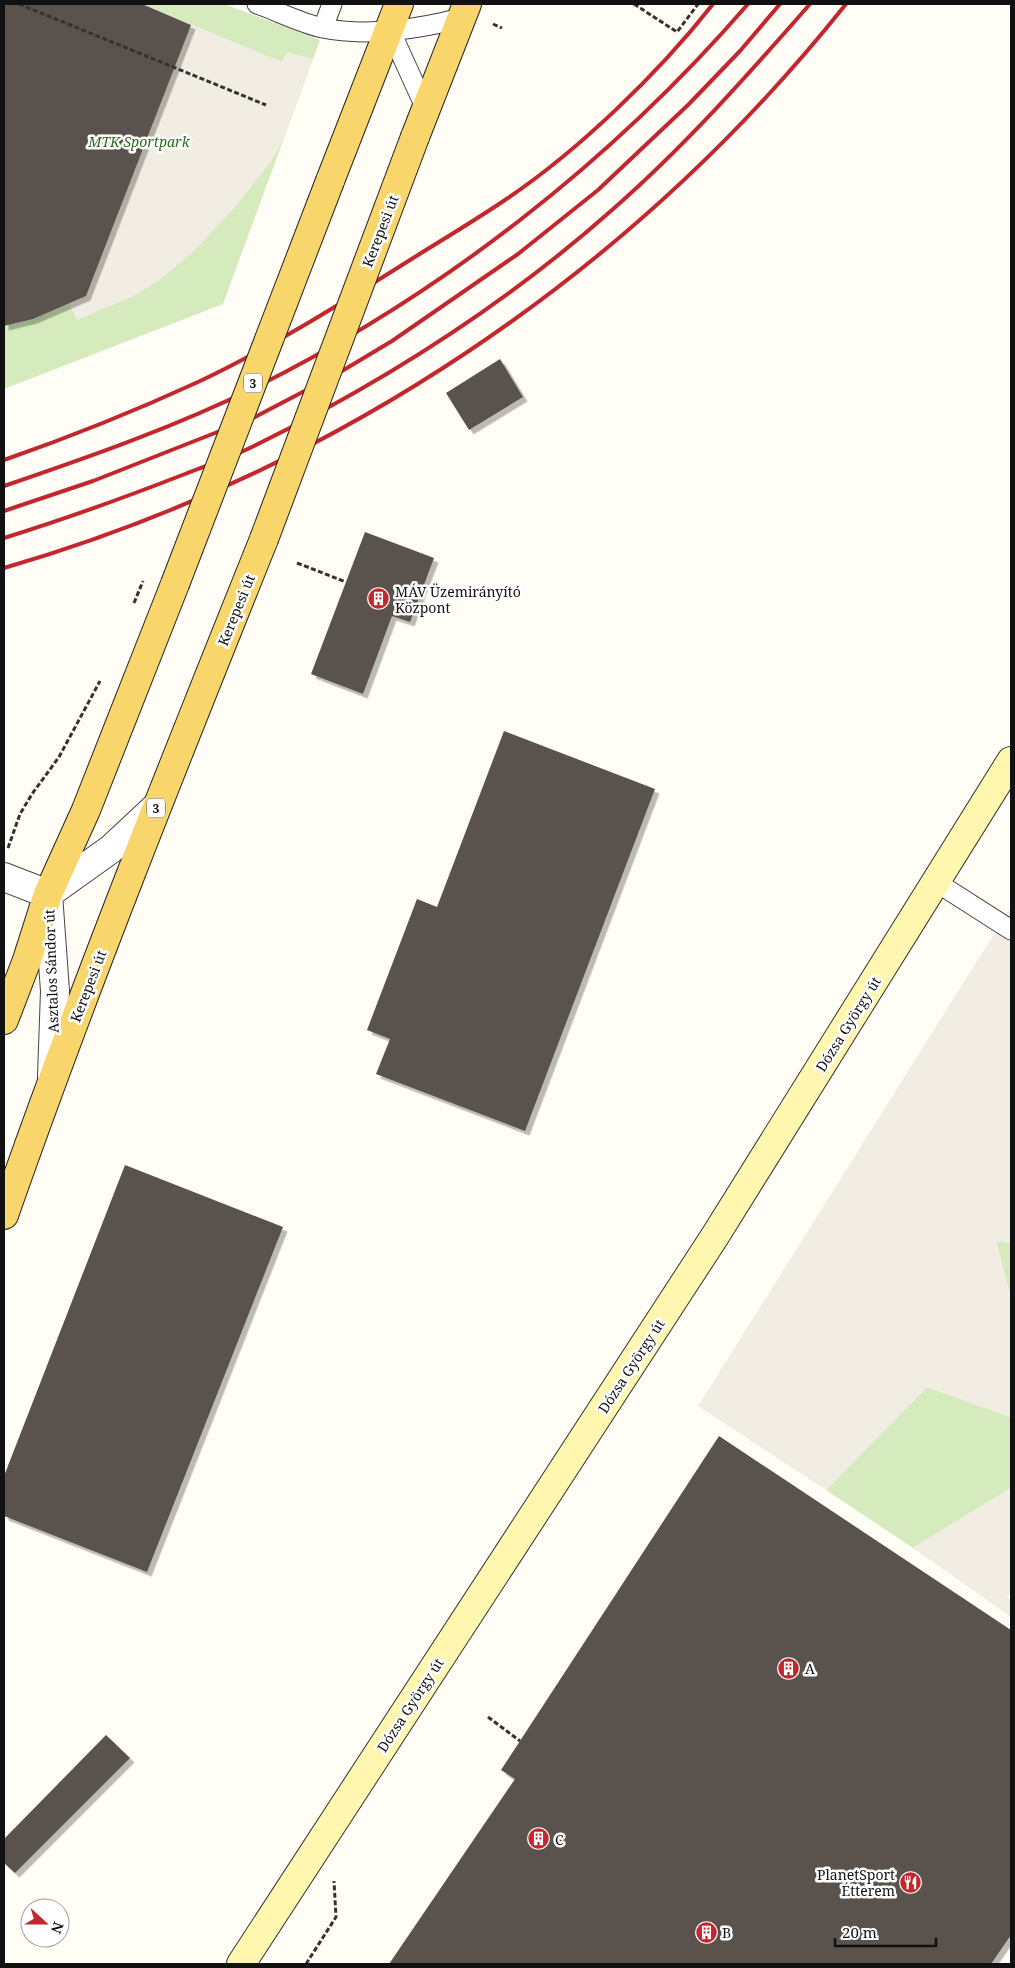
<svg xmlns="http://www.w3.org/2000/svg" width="1015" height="1968" font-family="'Noto Serif',serif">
  <defs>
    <filter id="shadow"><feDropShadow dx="4.5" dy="4.5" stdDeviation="0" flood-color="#0004"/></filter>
  </defs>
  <rect width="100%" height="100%" fill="#fffdf5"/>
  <path fill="#d5ebbd" d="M4,4H224L320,40L223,304L4,389Z
    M996,1241L1011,1243V1299Z
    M927,1387L1011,1417V1488L913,1548L826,1490Z"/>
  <path fill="#f1ede2" d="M4,4H142L282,62L287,52L313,59L282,142L270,163L235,207L193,252L163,277L136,295L77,320L69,303L33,319L4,326V269L27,265L4,234V133L42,179L63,125L4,131V88L12,86L4,76Z
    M1011,907V1243L996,1242L1011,1299V1417L927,1387L826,1490L698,1406Z
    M1011,1488V1595L1006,1596L1011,1600V1617L913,1548Z"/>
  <path fill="#5a524d" filter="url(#shadow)" d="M4,4H142L191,25L86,296L33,319L4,326Z
    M500,359L523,397L469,430L446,393Z
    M365,532L434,558L410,622L392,616L363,694L311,674Z
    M504,731L655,789L525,1131L376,1074L390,1039L367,1030L417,899L437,907Z
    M125,1165L283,1227L147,1572L4,1516V1476Z
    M719,1436L1011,1630V1935L991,1964H389L515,1779L501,1770Z
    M106,1735L130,1758L15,1873L4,1863V1839Z"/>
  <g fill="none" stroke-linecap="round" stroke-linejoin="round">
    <defs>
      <path id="service" d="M257,4C277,11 303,24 323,28C365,37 420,29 461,18
        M323,28L332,4
        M390,30L426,109
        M936,882L1011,930"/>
      <path id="minor" d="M4,877L48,894
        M52,1076L55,991L48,894L111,849L157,806"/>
      <path id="secondary" d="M241,1964L715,1236L1011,761"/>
      <path id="primary" d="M415,137L467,4
        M330,181L399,4
        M4,1020L27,960L48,894L86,810L175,584
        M4,1215C84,987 174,763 264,539"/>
    </defs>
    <use href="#service" stroke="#444" stroke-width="21"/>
    <use href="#minor" stroke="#444" stroke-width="30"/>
    <use href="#secondary" stroke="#333" stroke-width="30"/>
    <use href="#primary" stroke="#222" stroke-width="30"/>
    <path stroke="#333" stroke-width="3" stroke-dasharray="5 2.5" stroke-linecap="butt" d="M19,4L266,105
      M634,4L677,32L698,4
      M493,24L502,28
      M297,563L346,582
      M8,848L20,814L32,794L59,757L100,681
      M488,1717L520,1741
      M306,1964L336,1917L334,1881"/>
    <use href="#service" stroke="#fff" stroke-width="19"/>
    <use href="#minor" stroke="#fff" stroke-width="28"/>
    <use href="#secondary" stroke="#fff6b0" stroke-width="28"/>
    <use href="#primary" stroke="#f9d66b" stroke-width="28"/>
    <path stroke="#c4262e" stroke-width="4" d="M4,460C70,437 135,411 198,382C272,347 342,303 410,260C442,240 474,221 505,200C578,151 658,74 713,4
      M4,486C89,457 175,427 256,387C442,294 612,161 748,4
      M4,511L93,481L253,418L337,374L392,341L518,254L598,190L689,104L740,51L780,4
      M4,538C65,519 126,497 185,474C208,465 232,457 254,446C382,383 505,305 612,210C684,147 747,76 810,4
      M4,568C335,472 631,274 846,4"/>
    <defs>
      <path id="primary-bridge" d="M264,539L415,137
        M175,584L330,181"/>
    </defs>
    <use href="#primary-bridge" stroke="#222" stroke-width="30" stroke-linecap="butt"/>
    <path stroke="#333" stroke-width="3" stroke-dasharray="5 2.5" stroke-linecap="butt" d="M134,603L143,581"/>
    <use href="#primary-bridge" stroke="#f9d66b" stroke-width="28"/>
  </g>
  <defs>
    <symbol id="building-disc" viewBox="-11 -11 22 22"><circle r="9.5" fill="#c4262e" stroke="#fff"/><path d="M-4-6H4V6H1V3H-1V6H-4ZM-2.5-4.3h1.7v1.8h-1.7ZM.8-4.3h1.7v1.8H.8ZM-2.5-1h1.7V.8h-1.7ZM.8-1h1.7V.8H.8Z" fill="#fff"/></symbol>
    <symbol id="restaurant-disc" viewBox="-11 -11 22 22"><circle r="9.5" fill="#c4262e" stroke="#fff"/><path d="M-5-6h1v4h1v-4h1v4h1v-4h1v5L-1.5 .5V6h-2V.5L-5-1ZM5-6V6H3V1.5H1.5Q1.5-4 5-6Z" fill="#fff"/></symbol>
  </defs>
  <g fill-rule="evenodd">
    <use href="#building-disc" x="366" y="586" width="25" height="25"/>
    <use href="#building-disc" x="776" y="1656" width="25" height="25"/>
    <use href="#building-disc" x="526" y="1826" width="25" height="25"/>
    <use href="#restaurant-disc" x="898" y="1870" width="25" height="25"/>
    <use href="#building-disc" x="694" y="1920" width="25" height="25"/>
  </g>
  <g text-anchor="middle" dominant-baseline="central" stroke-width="5" stroke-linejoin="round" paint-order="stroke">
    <g fill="#fff" stroke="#585858" stroke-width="1">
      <rect x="244" y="373.5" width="18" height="19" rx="4"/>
      <rect x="147" y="798.5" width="18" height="19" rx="4"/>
    </g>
    <g font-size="12" font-weight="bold" fill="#111">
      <text x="253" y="383">3</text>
      <text x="156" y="808">3</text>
    </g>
    <g font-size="14" font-style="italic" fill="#2f6b1f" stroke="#fff">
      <text x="139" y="141">MTK Sportpark</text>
    </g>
    <g font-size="14" fill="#111" stroke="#fff">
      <text transform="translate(380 231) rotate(-69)">Kerepesi út</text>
      <text transform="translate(236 610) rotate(-68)">Kerepesi út</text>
      <text transform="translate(51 971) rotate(-92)">Asztalos Sándor út</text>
      <text transform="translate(88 986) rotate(-69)">Kerepesi út</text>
      <text transform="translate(848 1024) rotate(-58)">Dózsa György út</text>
      <text transform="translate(631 1366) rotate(-57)">Dózsa György út</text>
      <text transform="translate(410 1705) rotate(-57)">Dózsa György út</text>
    </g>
    <g font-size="14" fill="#111" stroke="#fff" text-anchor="start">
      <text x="395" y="591">MÁV Üzemirányító<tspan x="395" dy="16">Központ</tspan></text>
      <text x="805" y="1668">A</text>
      <text x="555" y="1839">C</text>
      <text x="895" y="1874" text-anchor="end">PlanetSport<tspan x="895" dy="16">Étterem</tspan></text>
      <text x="722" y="1932">B</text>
    </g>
  </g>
  <rect width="1015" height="1968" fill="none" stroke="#111111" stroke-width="10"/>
  <g transform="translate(45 1923) rotate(111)"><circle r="24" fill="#ffffff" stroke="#a0a0a0"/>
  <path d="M0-4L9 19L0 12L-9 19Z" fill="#c4262e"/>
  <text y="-8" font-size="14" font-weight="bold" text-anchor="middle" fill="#111111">N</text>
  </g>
  <path d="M835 1938v8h101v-8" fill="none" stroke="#111111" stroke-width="2.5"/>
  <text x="842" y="1938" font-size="15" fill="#111111" stroke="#ffffff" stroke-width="4" paint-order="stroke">20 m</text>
</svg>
